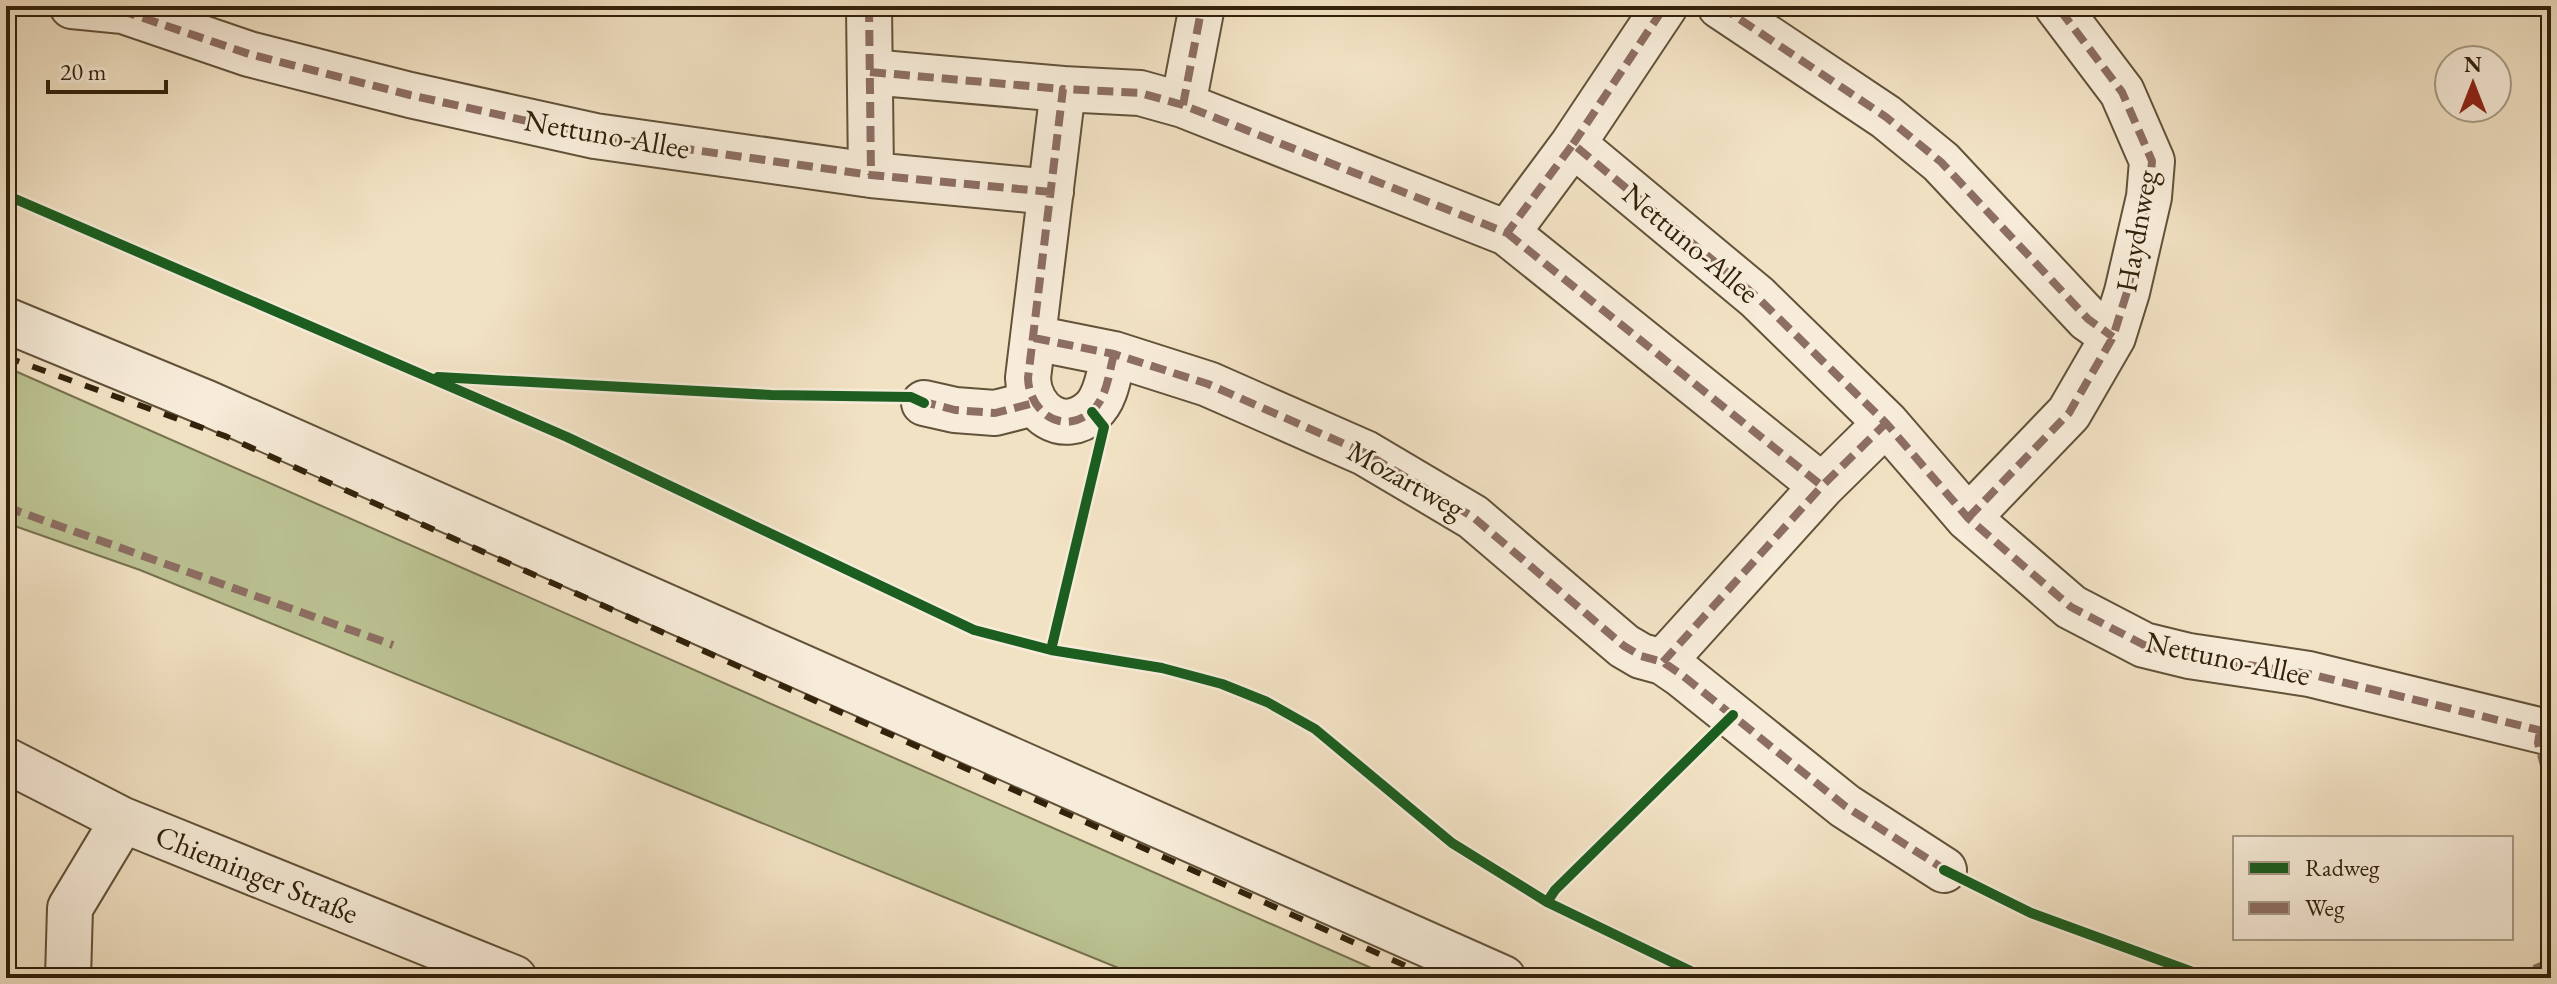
<svg xmlns="http://www.w3.org/2000/svg" width="2557" height="984" font-family="'EB Garamond',serif">
  <rect width="100%" height="100%" fill="#f2e2c4"/>
  <filter id="stains"><feTurbulence type="fractalNoise" baseFrequency=".0025" numOctaves="4"/><feColorMatrix values="0 0 0 0 .2 0 0 0 0 .09 0 0 0 0 .02 0 0 0 .5 -.17"/></filter>
  <radialGradient id="worn" r=".72"><stop offset=".6" stop-color="#630" stop-opacity="0"/><stop offset="1" stop-color="#630" stop-opacity=".3"/></radialGradient>
  <path fill="#bcc393" stroke="#77724f" stroke-width="2" d="M6,367L1394,978H1143L140,570L6,523Z"/>
  <g fill="none" stroke-linecap="round" stroke-linejoin="round">
    <defs>
      <path id="minor" d="M72,6L123,11L249,54L410,95L595,136L871,175L1051,192
        M869,6L871,175
        M1720,6L1886,117L1941,162L2088,319L2113,337
        M870,72L1063,89
        M1183,105L1202,6
        M1573,144L1665,6
        M1507,233L1822,486L1886,423
        M1034,338L1114,354L1208,384L1365,453L1473,517L1624,646L1641,656L1663,662L1682,675L1845,806L1944,870
        M1114,354C1109,372 1107,398 1092,411C1063,437 1029,412 1028,378L1063,89L1140,93L1183,105L1507,233L1573,144L1757,297L1886,423L1968,518L2071,607L2144,645L2189,656L2309,674L2551,733
        M924,403L955,410L995,413L1034,403
        M1968,518L2069,413L2113,337L2127,292L2149,197L2152,161L2122,92L2057,6
        M1663,662L1822,486
        M6,760L123,820L514,978
        M68,978L70,908L123,820"/>
      <path id="tertiary" d="M6,320L207,403L1503,978"/>
    </defs>
    <use href="#minor" stroke="#625239" stroke-width="48"/>
    <use href="#tertiary" stroke="#625239" stroke-width="48"/>
    <use href="#minor" stroke="#f7ecd9" stroke-width="44"/>
    <use href="#tertiary" stroke="#f7ecd9" stroke-width="44"/>
    <path stroke="#32220b" stroke-width="6" stroke-dasharray="14 14" stroke-linecap="butt" d="M6,357L225,436L1433,978"/>
    <path stroke="#8d6e63" stroke-width="8" stroke-dasharray="16 8" stroke-linecap="butt" d="M72,6L123,11L249,54L410,95L595,136L871,175L1051,192
      M869,6L871,175
      M1720,6L1886,117L1941,162L2088,319L2113,337
      M870,72L1063,89
      M1183,105L1202,6
      M1573,144L1665,6
      M1507,233L1822,486L1886,423
      M1034,338L1114,354L1208,384L1365,453L1473,517L1624,646L1641,656L1663,662L1682,675L1845,806L1950,873
      M1114,354C1109,372 1107,398 1092,411C1063,437 1029,412 1028,378L1063,89L1140,93L1183,105L1507,233L1573,144L1757,297L1886,423L1968,518L2071,607L2144,645L2189,656L2309,674L2551,733
      M920,401L955,410L995,413L1034,403
      M6,507L393,645
      M1968,518L2069,413L2113,337L2127,292L2149,197L2152,161L2122,92L2057,6
      M1663,662L1822,486
      M2540,731L2538,743L2551,792
      M2512,978L2551,962"/>
    <defs>
      <path id="cycleway" d="M6,195L567,437L974,630L1051,650L1162,668L1222,684L1267,702L1315,729L1452,843L1547,902L1705,978
        M438,377L771,395L911,397L924,403
        M1051,650L1104,427L1092,412
        M1944,870L2031,913L2209,978
        M1547,902L1555,890L1733,715"/>
    </defs>
    <use href="#cycleway" stroke="#f7ecd9" stroke-width="15"/>
    <use href="#cycleway" stroke="#1b5e20" stroke-width="10"/>
  </g>
  <g text-anchor="middle" dominant-baseline="central" stroke-width="6" stroke-linejoin="round" paint-order="stroke">
    <g font-size="30" fill="#32220b" stroke="#f7ecd9">
      <text transform="translate(607 134) rotate(10)">Nettuno-Allee</text>
      <text transform="translate(2136 231) rotate(-80)">Haydnweg</text>
      <text transform="translate(1691 243) rotate(40)">Nettuno-Allee</text>
      <text transform="translate(1406 479) rotate(29)">Mozartweg</text>
      <text transform="translate(2228 658) rotate(12)">Nettuno-Allee</text>
      <text transform="translate(257 874) rotate(22)">Chieminger Straße</text>
    </g>
  </g>
  <rect width="2557" height="984" fill="none" stroke="#f2e2c4" stroke-width="32"/>
  <rect x="8" y="8" width="2541" height="968" fill="none" stroke="#32220b" stroke-width="4"/>
  <rect x="16" y="16" width="2525" height="952" fill="none" stroke="#32220b" stroke-width="2"/>
  <rect x="2233" y="836" width="280" height="104" fill="#f7ecd9" stroke="#a89b87" stroke-width="2"/>
  <rect x="2249" y="862" width="40" height="12" fill="#1b5e20" stroke="#a89b87" stroke-width="2"/>
  <text x="2305" y="876" font-size="24" fill="#32220b">Radweg</text>
  <rect x="2249" y="902" width="40" height="12" fill="#8d6e63" stroke="#a89b87" stroke-width="2"/>
  <text x="2305" y="916" font-size="24" fill="#32220b">Weg</text>
  <g transform="translate(2473 84)"><circle r="38" fill="#f7ecd9" stroke="#a89b87" stroke-width="2"/>
  <path d="M0-6L14 30L0 20L-14 30Z" fill="#8f2418"/>
  <text y="-12" font-size="22" font-weight="bold" text-anchor="middle" fill="#32220b">N</text>
  </g>
  <path d="M48 80v12h118v-12" fill="none" stroke="#32220b" stroke-width="4"/>
  <text x="60" y="80" font-size="24" fill="#32220b" stroke="#f7ecd9" stroke-width="6" paint-order="stroke">20 m</text>
  <rect width="100%" height="100%" filter="url(#stains)"/>
  <rect width="100%" height="100%" fill="url(#worn)"/>
</svg>
